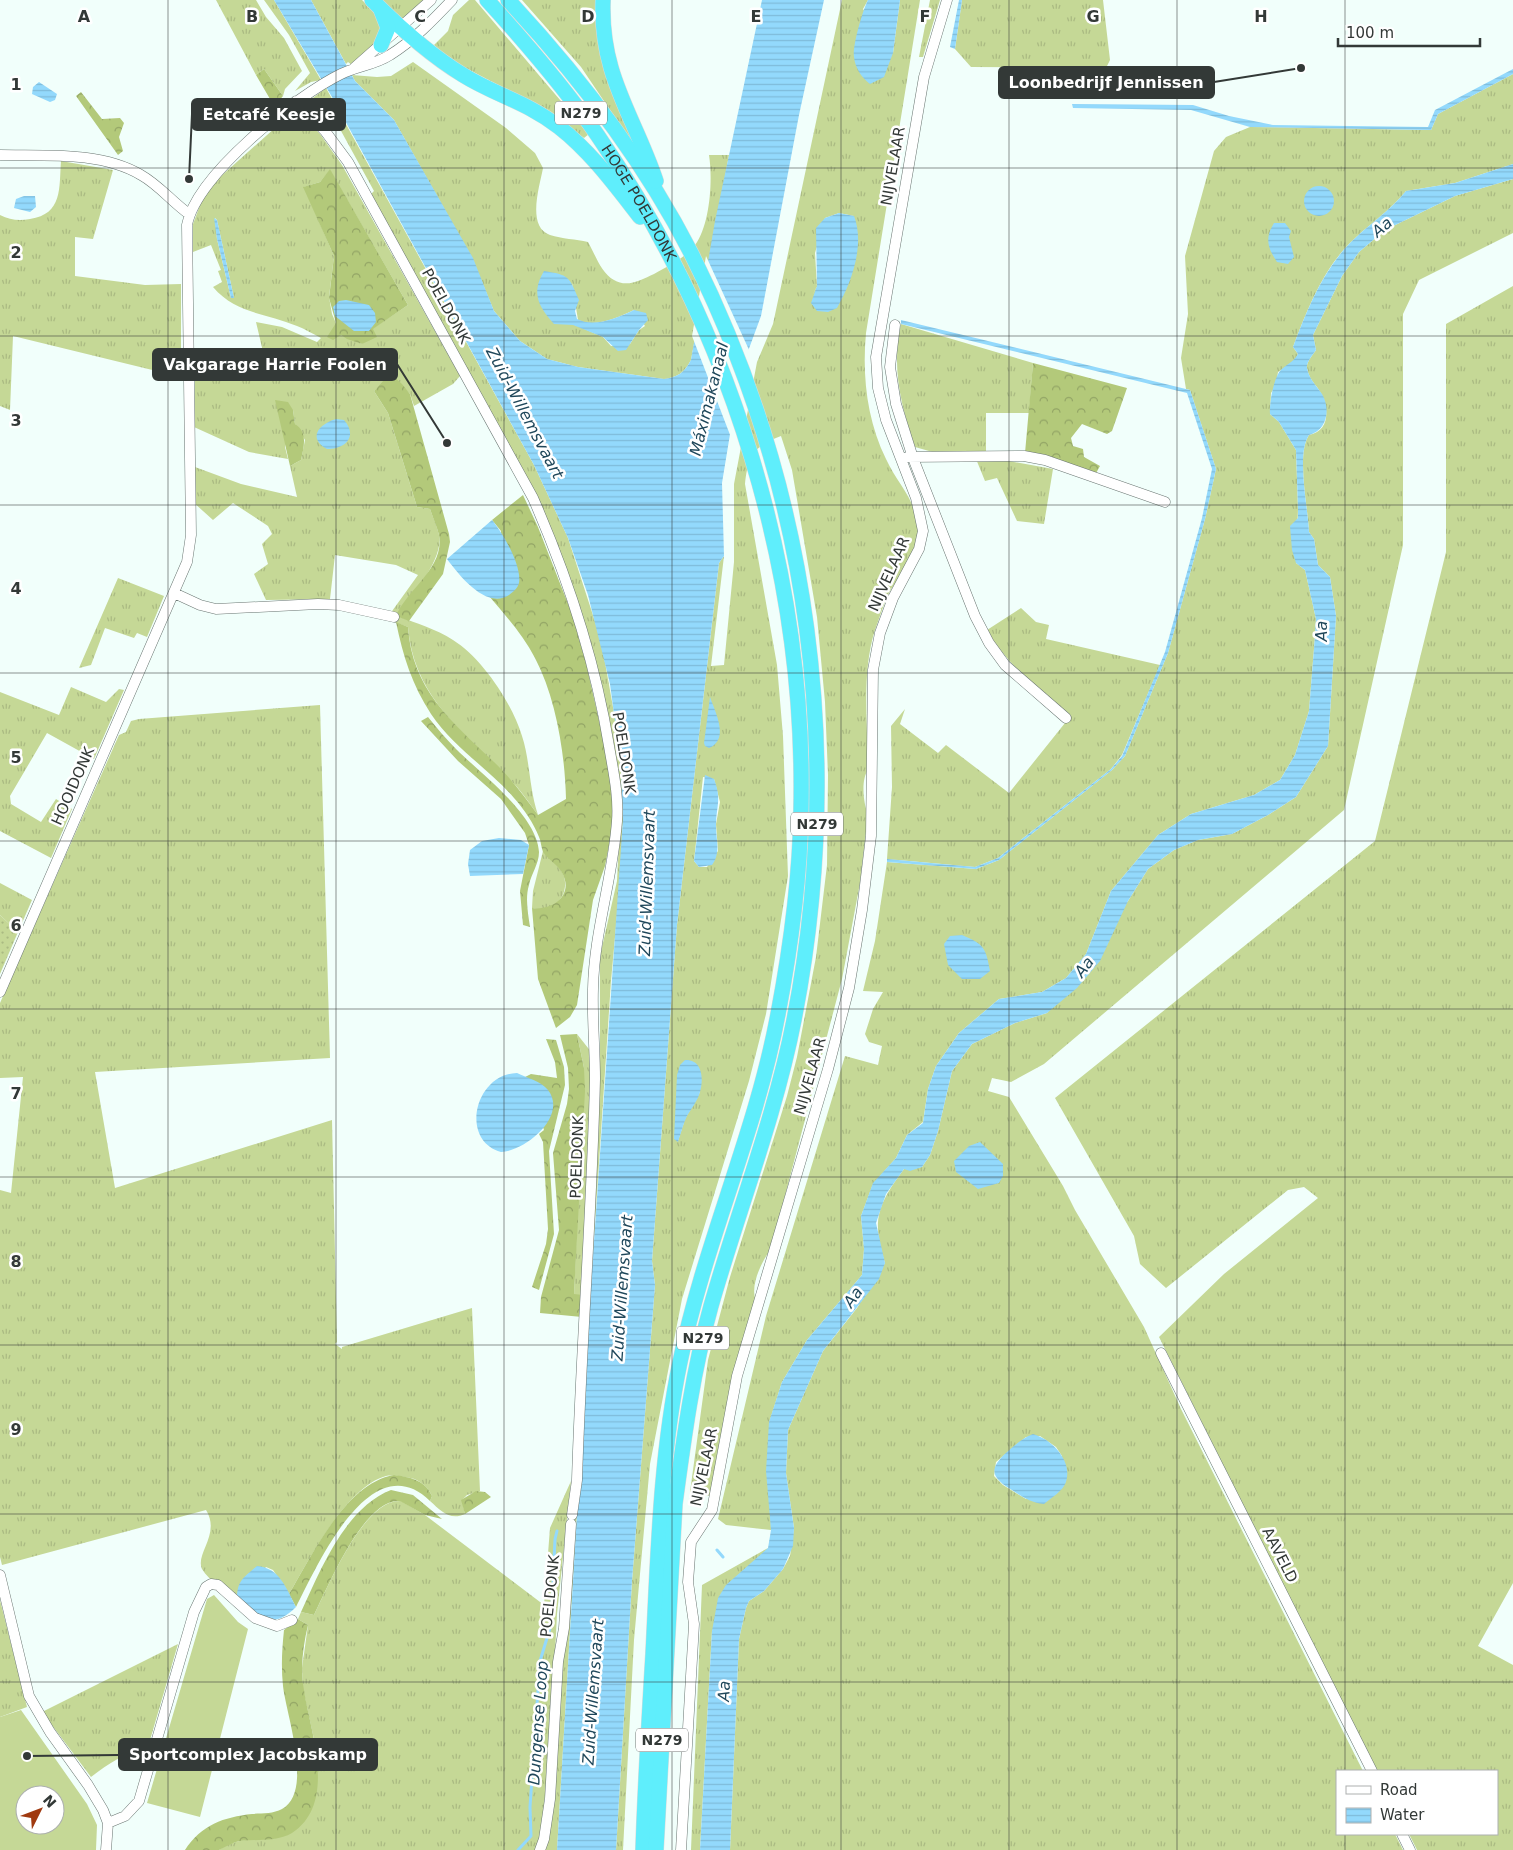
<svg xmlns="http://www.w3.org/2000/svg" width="1513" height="1850" font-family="'DejaVu Sans',sans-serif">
  <defs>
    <pattern id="grass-tufts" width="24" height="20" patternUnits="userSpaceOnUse" patternTransform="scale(1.25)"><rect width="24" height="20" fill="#c5d896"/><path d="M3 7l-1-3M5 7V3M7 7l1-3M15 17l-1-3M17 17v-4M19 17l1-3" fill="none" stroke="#aaba82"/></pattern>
    <pattern id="forest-crowns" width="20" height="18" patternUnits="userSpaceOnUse" patternTransform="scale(1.25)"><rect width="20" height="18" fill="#b3c97a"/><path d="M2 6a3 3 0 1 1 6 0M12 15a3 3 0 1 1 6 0" fill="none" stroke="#92a465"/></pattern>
    <pattern id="park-dots" width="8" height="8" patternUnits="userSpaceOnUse" patternTransform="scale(1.25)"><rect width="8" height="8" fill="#c5d896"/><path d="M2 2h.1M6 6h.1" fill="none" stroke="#aaba82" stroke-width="1.8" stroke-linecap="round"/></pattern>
    <pattern id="water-rules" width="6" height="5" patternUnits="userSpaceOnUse" patternTransform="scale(1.25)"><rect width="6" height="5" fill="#93d9fc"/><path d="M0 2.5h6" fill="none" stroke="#7fbbd9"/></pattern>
  </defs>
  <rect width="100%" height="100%" fill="#f1fffb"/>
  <path fill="url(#grass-tufts)" fill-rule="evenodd" d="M216,0H256L266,17L284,38L302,71L285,89L283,96L264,69L256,75Z
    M264,0H274L321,80L311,82L295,91L310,73L289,35Z
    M311,0H362L381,19V39L352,65L348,62L346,64Z
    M381,0H424L402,22Z
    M469,0H475L589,134L584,138L543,108L452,61L434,45L448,31L453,15Z
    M522,0H602L635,147L581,67Z
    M842,0H868L863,9L893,53L900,0H920L866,333C862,376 867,420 886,459C898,485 917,500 918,530C919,555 899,575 888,595C883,606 879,619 875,630C861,674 868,725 868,770C861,779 863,803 868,814L860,883L842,979L771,1249C762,1261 751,1283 755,1298L710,1496L690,1492L708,1360L730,1277L787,1096L797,1057L816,957L827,865L828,775L825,702L817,617L792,470L781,436C754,446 748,455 745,484L777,665L783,736L788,876L766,1014L749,1081L682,1299L650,1464L634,1640L623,1850H616L632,1581L655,1285L652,1261L677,925L719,563L724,556L711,666L724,665L734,562V484L757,362L773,324ZM839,213L854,216L813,294L817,287L815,253L825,218ZM703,777L714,779L720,802L716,824L718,851L707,867H699L694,861ZM677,1075L700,1092L685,1119L678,1141Z
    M930,0H940L923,57H919Z
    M962,0H1103L1110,60L1107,66L1098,68L971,67L955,49Z
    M413,62L506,128L535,153L543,168C540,185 526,227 550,235C562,239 576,239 588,242C595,254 601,273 614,280C627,288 641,280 654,274C668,266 685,258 695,245C710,225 713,180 709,155H729L691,360C684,373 678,377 664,379L578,367L547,359L520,341L494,311L472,258L394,120L355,81L352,75L377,77L391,76ZM572,283L578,320C594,328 617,318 634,310L645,326L639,330L630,344L611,346L603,337L573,324Z
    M1513,74V164L1455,183L1406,191C1390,211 1368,225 1350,243C1322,271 1307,310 1293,347L1298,354L1294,362L1278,372L1276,385L1271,393L1270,414L1279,422L1296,450L1298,509L1296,563L1305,570L1316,619L1315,636L1309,711L1295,755L1280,780L1254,795L1191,814L1158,835L1111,891L1086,954L1066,978L1042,992L999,999L959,1033L936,1066L928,1089L923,1122L907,1135L896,1158L873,1184L861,1216L864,1249L862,1275L807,1340L782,1382L769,1423L771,1530L726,1525L718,1519L766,1316L845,1056L878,1065L882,1046L869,1042L865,1034L873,1009L883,992L863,991L875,941L887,862L976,869L999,860L1112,770L1125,756L1168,653L1205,519L1216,469L1190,390L1186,389L1181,358L1188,314L1185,256L1214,151L1226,137L1250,127L1431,130L1438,114Z
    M326,88L534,465L568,538L601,640L616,724L621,767L623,819L620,882L611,981L588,1329L557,1850H543L553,1800L586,1329L600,1080V956L617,881L620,819L616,768L555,543L371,194L374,191L335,120L326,125L328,122L316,103L305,107V104Z
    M296,109L320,134L342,165L460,376L453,384L414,406L410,394L390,374L374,391L388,413L417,507L430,509C433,518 437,526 439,535C444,560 411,596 397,616C416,623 436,629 453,640C482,658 512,703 522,736C530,760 529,788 538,815C531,806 525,796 517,787C471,737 414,702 408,627L389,620L390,614L418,575L396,565L335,555L330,599L266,600L254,574L268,564L262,544L272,534L268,526L233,503L213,520L193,502L195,467L241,484L297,497L290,466L301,460L305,440L295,424L293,410L285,447L288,459L249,452L194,427L195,381L268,373L256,322L282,327L317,342L321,338C313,334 305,329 297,326C266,313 236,314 213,287L222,282L218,271L221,270L211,245L193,252V224L202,200L219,178ZM330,170L408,305L372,329L362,344L341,335L332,314L329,297L334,256L304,187L320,182ZM215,218L217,220L234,298H231L217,239Z
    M61,161L113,170L93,239L75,237V276L145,285L181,284V377L13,336L10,410L0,406V215C10,220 19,221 30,219C63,214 59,188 61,161Z
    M1513,179V233L1419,280L1403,314V545L1344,810L1044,1064L1011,1082L992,1078L988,1091L1009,1097L1063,1186L1075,1210L1144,1327L1181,1409L1363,1771H1337V1834H1395L1403,1850H730L739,1639L746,1608L749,1601L764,1591L783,1569L790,1556L794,1528L786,1473L788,1430L823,1351L857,1308L885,1263C871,1220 878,1204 904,1169L922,1167L930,1155L938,1131L952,1071L972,1044L1015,1023L1047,1013L1128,901L1148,869L1174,850L1198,840L1232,834L1268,815L1296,797L1328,746L1336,616L1330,577L1318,565L1314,539L1309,532C1308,508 1296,454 1309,435C1328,431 1329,414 1323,398C1320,387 1309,382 1307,368C1306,362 1313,355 1316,350L1313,335L1342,276L1359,252L1385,230L1455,196ZM1040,1436L1056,1447L1062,1456L1026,1499L1003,1485L994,1476L996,1462L1026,1437Z
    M1513,286V1583L1478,1646L1513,1665V1850H1417L1409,1834H1497V1771H1377L1159,1337L1224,1274L1318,1198L1304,1187L1288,1190L1166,1288L1140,1264L1134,1236L1055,1098L1375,841L1446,552V324Z
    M901,324L1033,363L1029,413H986V452L936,453L915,447C901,406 891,367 901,324Z
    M976,459H998L1053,469L1044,524L1017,521L997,478L985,481Z
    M118,578L164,596L147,637L137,633L134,638L105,628L91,665L79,668Z
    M1021,608L1036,622L1049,625L1046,639L1160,665L1122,755L1111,769L998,858L975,867L887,859L892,787L891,726L905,709L900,724L938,753L946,745L1009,793L1069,718C1040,690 1007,665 987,630Z
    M71,687L106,702L119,689L124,690L94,759L47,733L10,796L11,804L41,822L56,799L72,809L51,858L0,831V692L59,715Z
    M320,705L330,1058L95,1072L115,1188L332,1120L337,1342L335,1344L342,1349V1347L472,1308L480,1491L467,1495L462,1500L465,1514C450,1521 441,1511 430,1501L432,1496C427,1485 417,1478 405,1477C400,1476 391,1475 386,1476C346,1487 309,1560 289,1594L273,1570L266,1567L237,1599C227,1591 209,1581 202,1569C195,1554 221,1534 206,1510L2,1565L0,1557V1190L11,1193L23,1077L0,1078V1003L119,735L126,732L131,721L139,719Z
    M543,851C548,858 557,864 562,872C570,886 562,907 544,909C541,910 536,908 532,908L533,891Z
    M0,883L32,900L18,932L0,915Z
    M577,1034L592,1053L583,1295H574L584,1068Z
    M571,1481L557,1614L551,1733L541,1837L536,1850H219C234,1838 255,1839 274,1839L317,1753L303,1689L302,1668L308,1625L298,1619L301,1612L314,1615C328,1587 364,1498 401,1501L425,1515L544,1605L550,1528Z
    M768,1548L712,1631L700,1850H691L702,1585Z
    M0,1600L27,1707L0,1717Z
    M178,1644L148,1747C125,1753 109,1763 91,1777L42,1712Z"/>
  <path fill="url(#forest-crowns)" d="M264,69L283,96L271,110L268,104L270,99L256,75Z
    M81,92L102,119L120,118L124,123L119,137L123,151L118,155L76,96Z
    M330,169L408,305L373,329L377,337L362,344L347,339L341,335L333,340L327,337L336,323L329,298L334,256L303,187L320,182Z
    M1033,363L1127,388L1112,431L1107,434L1082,424L1071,438L1073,446L1083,449L1084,457L1100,466L1095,475L1025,453Z
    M390,373L402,384L410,394L449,534L450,542L443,574L409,621L396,616C407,589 445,568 439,535C437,527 433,518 430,509L417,507L388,413L374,391Z
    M275,400L288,402L293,410L295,424C308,432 304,447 301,460L290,466Z
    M523,495L538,527L572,614L586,663L607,756L615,815L605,866L593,900L577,1005L570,1017L556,1028L538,979L532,908C555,911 575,893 561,871C556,864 548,859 543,852C541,847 541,841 539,837C534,824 524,809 514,798C489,769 453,747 431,714C412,685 403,656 396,622L408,627C412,689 451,721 494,762C510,777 524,796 538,815L566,799C565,754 556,698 535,658C523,635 505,615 489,596L496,598L501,531L492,520Z
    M428,717C437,728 446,739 456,749C480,773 537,815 539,852C539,864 531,874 529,885C525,898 528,913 530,927L523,925L520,891L529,845L525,833L501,799L458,761L421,721Z
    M577,1034L584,1068L585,1091L574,1294L583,1295L582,1317L540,1313L541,1297L559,1230L553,1153L567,1104L569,1089L568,1068L560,1035Z
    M546,1039L556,1040L564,1067L565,1085L549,1151L554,1234L539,1290L532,1287L546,1244L548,1229L543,1142L539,1134L544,1130L525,1077L531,1074L557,1078L555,1062Z
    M394,1475C410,1477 425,1480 432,1496L430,1501C371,1443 317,1566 296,1607L289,1594C312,1555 346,1483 394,1475Z
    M391,1490L413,1495L442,1519L425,1515L400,1501C364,1498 328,1587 314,1615L301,1612C321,1569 345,1508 391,1490Z
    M476,1491L485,1492L491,1497L465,1514L461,1500Z
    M298,1619L308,1625C303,1646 300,1668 304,1690C310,1731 338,1803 292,1833C277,1842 257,1839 240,1841C231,1843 226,1847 219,1850C210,1850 194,1850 185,1850C201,1825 224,1817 252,1814C262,1813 273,1814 282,1809C314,1792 286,1714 283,1686C281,1667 282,1649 284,1630Z"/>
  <path fill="url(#park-dots)" d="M0,915L18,932L0,974Z"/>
  <path fill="#c5d896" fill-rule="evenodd" d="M214,1595L238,1622L248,1629L200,1817L147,1803L207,1599Z
    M21,1710L87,1804L97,1825L96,1850H0V1717ZM25,1795H55V1825H25Z"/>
  <path fill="url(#water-rules)" d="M274,0H311L355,81L394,120L473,258L494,311L520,341L547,359L578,367L664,379C678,377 684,373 691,360L715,221L762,0H824L799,115L761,316L747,354L732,422L722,483L724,556L719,563L677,925L652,1261L655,1285L632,1581L616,1850H557L588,1329L623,819L621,767L610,684L588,595L568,538L534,465L332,97Z
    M868,0H900L893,53L884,77L870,84C862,78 855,68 854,57C852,47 863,9 868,0Z
    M959,0H962L955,49L950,47Z
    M1513,69V74L1438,114L1431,130L1250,127L1191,110L1073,108L1072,104L1193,105L1229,116L1273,125L1428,127L1435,110Z
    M39,82L57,94L55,100L50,102L32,94L33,87Z
    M1513,164V179L1455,196L1385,230L1359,252L1342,276L1313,335L1316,350C1313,355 1306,362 1307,368C1309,379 1316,385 1322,394C1331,409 1327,431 1309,435C1296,454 1308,508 1309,532L1314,539L1318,565L1330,577L1336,616L1328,746L1296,797L1268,815L1232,834L1198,840L1174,850L1148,869L1128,901L1100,961L1077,988L1047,1013L1015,1023L972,1044L952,1071L938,1131L930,1155L922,1167L910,1171L904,1169L886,1194L876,1223L885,1263L879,1279L823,1351L788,1430L786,1473L794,1528L793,1546L783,1569L764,1591L749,1601L746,1608L739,1639L730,1850H700L712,1631L718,1598L726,1585L768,1548L771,1530L766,1471L769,1422L782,1382L807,1340L862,1275L864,1249L861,1216L873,1183L896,1158L907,1135L923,1123L928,1089L936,1066L959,1033L999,999L1042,992L1066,978L1086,954L1111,891L1158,835L1191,814L1254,795L1280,780L1295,755L1309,711L1315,636L1316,619L1305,570L1296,563L1292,550L1290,526L1298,518V509L1296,450L1279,422L1270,414C1269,404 1274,378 1280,371C1286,364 1293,363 1298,354L1293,347C1307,310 1322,272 1350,243C1368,225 1390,211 1406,191L1455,183Z
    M1304 201a15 15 0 1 1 30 0a15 15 0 1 1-30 0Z
    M24,196H35L36,207L30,212L14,208L16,199Z
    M839,213L854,216C865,244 852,282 837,308L828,312L817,311L811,303L817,286L816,228L825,218Z
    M214,218L217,220L234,298H231L217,239Z
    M1274,223H1285L1291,231L1289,237L1294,257L1288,264L1277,262C1267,247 1265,238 1274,223Z
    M544,271C569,275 569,276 579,300L575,311L577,319C594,328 617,318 634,310L646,313L648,320L639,330L626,350L618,351L603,337L573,325L554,324C538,306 531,293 544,271Z
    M346,300L369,305L375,313L376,322L369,331H354L335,316L333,307L339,301Z
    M901,320L1190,390L1216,469L1205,519L1168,653L1125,756L1112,770L999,860L976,869L887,862V859L975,867L998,858L1111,769L1122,756L1165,652L1202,518L1212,469L1187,393L901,324Z
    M336,419L344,420C358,436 346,449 327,449C307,438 319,424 336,419Z
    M492,520C503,533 522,566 519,583C518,588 513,592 509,595C486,610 459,575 447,559Z
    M710,697C715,712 730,739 709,748L705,746L704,743Z
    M705,775L714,779C722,799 716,807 716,826C716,840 721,853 712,865L699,867L694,861Z
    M499,838L521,840L529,845L523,874L470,876L468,864L470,850L482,841Z
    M962,935C984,944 986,948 990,971L980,979H962L948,965L944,944L950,936Z
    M685,1060C702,1059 704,1078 700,1092C698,1100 691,1109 687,1116C683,1124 681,1133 678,1142L674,1139L677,1075L680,1065Z
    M517,1073C527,1078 541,1081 548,1090C568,1116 526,1151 501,1152C459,1140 475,1074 517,1073Z
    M980,1142L1003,1164V1176L999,1183L978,1189L956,1172L954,1161L969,1146Z
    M1033,1434C1051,1439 1073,1460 1066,1482C1063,1491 1051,1498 1044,1504C1033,1503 1024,1498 1015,1492C993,1479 986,1471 1007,1452C1015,1445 1023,1438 1033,1434Z
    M257,1566C280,1568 286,1588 296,1607C272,1631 260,1617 237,1599C237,1581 243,1578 257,1566Z"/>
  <path fill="#f1fffb" d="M706,256L750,352L732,440L692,336Z"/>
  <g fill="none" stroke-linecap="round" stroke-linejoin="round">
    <path stroke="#93d9fc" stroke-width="3" d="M717,1550L723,1557
      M518,1850L531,1836L530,1807L540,1661L551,1625L555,1539L557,1531"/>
    <defs>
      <path id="minor" d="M354,68L431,0
        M296,101L325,131L348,162L533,498C568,578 595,660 609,746C613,770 619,796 617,821C613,877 594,932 593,989C592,1019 595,1049 595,1079C592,1213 581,1346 577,1480L572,1515
        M0,155C45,156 101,151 141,175C159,185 172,202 189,214
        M895,325L890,367L896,404L913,458L975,616L989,643L1005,665L1066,718
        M907,457L1024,456L1045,460L1165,502
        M174,593L200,605L216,609L318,604L339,605L394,617
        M0,992L187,562L191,535L187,225C196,175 296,96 341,74C357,66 375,65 390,55C414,40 433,20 452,0
        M1161,1353L1372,1771
        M0,1575L29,1696L50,1732L88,1785L103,1810L108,1823L106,1850
        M108,1823L125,1816L139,1801L194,1612L206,1587L211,1584L218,1585L255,1618L277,1626L292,1620
        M1402,1834L1410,1850
        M540,1850L544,1839L550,1799L558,1662L564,1628L571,1524
        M681,1850L694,1624L688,1582L691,1542L712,1510L737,1376L828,1069L849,988L862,910L871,836L873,670L880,633L893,598L919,549L923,531L916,498L886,420L878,388L876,357L924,77L947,0"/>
      <g id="highway">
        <path d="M372,0C399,27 430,55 463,75C495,95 527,102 559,127C591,152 615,185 640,217"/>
        <path id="s1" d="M487,0C526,43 565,88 598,136C732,331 806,573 801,810C800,879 791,946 778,1014C756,1133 704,1244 680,1362C660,1458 658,1557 653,1654C649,1720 645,1785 643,1850"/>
        <path d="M508,0C578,75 644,161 691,253C811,492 845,759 794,1020C775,1117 738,1211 711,1306C693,1370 684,1437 675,1504L656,1850"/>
        <path d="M603,0C600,76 634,115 656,181"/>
        <path d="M381,10L388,28L381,45"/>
      </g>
    </defs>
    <use href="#minor" stroke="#6a7672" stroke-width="11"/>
    <use href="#highway" stroke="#dadbdb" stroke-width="16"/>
    <use href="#minor" stroke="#fff" stroke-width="10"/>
    <use href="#highway" stroke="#5feefc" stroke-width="15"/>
  </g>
  <path fill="none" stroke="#333937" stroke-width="1" stroke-opacity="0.55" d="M168,0V1850M336,0V1850M504,0V1850M672,0V1850M841,0V1850M1009,0V1850M1177,0V1850M1345,0V1771M0,168H1513M0,336H1513M0,505H1513M0,673H1513M0,841H1513M0,1009H1513M0,1177H1513M0,1345H1513M0,1514H1513M0,1682H1513M1345,1834V1850"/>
  <g text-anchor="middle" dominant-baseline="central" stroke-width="5" stroke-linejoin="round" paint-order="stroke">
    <g fill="#fff" stroke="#707473" stroke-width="1">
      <rect x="555" y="101.5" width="52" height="23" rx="4"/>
      <rect x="791" y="812.5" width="52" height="23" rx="4"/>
      <rect x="677" y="1326.5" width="52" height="23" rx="4"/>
      <rect x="636" y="1728.5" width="52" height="23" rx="4"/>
    </g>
    <g font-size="14" font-weight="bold" fill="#333937">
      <text x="581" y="113">N279</text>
      <text x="817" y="824">N279</text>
      <text x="703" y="1338">N279</text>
      <text x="662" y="1740">N279</text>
    </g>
    <g font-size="15" fill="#333937" stroke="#fff">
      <text transform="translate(893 166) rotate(-80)">NIJVELAAR</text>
      <text stroke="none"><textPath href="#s1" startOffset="254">HOGE POELDONK</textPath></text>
      <text transform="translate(446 306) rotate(61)">POELDONK</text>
      <text transform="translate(889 574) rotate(-66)">NIJVELAAR</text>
      <text transform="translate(624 753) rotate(81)">POELDONK</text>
      <text transform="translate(73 786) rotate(-66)">HOOIDONK</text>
      <text transform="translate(810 1076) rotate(-74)">NIJVELAAR</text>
      <text transform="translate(577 1157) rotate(-88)">POELDONK</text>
      <text transform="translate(704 1467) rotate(-78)">NIJVELAAR</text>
      <text transform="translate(1280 1555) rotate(63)">AAVELD</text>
      <text transform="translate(550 1596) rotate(-84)">POELDONK</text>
    </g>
    <g font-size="16" font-style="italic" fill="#1f475a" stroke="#fff">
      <text transform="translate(1382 227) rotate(-40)">Aa</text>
      <text transform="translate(709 399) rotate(-76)">Máximakanaal</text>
      <text transform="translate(525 413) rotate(62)">Zuid-Willemsvaart</text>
      <text transform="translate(1321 631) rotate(-90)">Aa</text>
      <text transform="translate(647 883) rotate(-88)">Zuid-Willemsvaart</text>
      <text transform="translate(1084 967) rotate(-53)">Aa</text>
      <text transform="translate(622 1288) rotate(-86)">Zuid-Willemsvaart</text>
      <text transform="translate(853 1297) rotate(-55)">Aa</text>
      <text transform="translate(724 1691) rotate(-87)">Aa</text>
      <text transform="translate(593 1692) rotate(-86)">Zuid-Willemsvaart</text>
      <text transform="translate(538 1723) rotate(-86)">Dungense Loop</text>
    </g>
  </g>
  <g font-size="16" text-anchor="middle" font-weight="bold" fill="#333937" stroke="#fff" stroke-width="5" stroke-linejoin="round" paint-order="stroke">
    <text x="84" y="22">A</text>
    <text x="252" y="22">B</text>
    <text x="420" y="22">C</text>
    <text x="588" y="22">D</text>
    <text x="756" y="22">E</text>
    <text x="925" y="22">F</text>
    <text x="1093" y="22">G</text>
    <text x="1261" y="22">H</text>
    <text x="16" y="90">1</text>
    <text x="16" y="258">2</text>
    <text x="16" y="426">3</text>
    <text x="16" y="594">4</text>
    <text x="16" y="763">5</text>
    <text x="16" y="931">6</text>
    <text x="16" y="1099">7</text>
    <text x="16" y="1267">8</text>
    <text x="16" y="1435">9</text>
  </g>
  <path fill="none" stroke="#333937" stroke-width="2" d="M1301 68L1214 82M189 179L192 114M447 443L397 364M27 1756L119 1755"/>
  <g fill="#333937" stroke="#fff" stroke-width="2">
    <circle cx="1301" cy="68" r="5"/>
    <circle cx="189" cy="179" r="5"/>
    <circle cx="447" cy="443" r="5"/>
    <circle cx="27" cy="1756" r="5"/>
  </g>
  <g fill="#333937" stroke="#333937" stroke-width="2">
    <rect x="999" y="67" width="215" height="31" rx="5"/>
    <rect x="192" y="99" width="153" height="31" rx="5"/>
    <rect x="153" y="349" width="244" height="31" rx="5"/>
    <rect x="119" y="1739" width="258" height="31" rx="5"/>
  </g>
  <g font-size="16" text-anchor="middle" font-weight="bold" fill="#fff">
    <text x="1106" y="88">Loonbedrijf Jennissen</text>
    <text x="269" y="120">Eetcafé Keesje</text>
    <text x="275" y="370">Vakgarage Harrie Foolen</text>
    <text x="248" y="1760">Sportcomplex Jacobskamp</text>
  </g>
  <rect x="1336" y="1770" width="162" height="65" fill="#ffffff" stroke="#adb0af"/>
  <rect x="1346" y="1786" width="25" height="8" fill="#ffffff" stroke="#adb0af"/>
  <text x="1380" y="1795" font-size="15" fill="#333937">Road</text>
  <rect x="1346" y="1808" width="25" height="15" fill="url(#water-rules)" stroke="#adb0af"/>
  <text x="1380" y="1820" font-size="15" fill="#333937">Water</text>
  <g transform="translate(40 1810) rotate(48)"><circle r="24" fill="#ffffff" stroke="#adb0af"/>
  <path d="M0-4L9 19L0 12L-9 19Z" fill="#a03a10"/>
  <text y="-8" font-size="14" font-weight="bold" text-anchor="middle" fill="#333937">N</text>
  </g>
  <path d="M1338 38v8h142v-8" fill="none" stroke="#333937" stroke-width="2.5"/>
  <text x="1346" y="38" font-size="15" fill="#333937" stroke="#ffffff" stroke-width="4" paint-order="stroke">100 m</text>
</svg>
